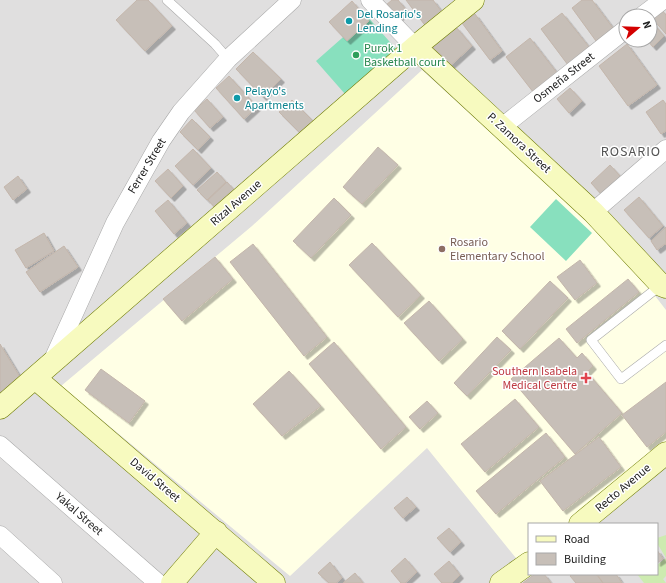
<svg xmlns="http://www.w3.org/2000/svg" width="666" height="583" font-family="'Source Sans 3',sans-serif">
  <defs>
    <filter id="shadow"><feDropShadow dx="3.5" dy="3.5" stdDeviation="0" flood-color="#0004"/></filter>
  </defs>
  <rect width="100%" height="100%" fill="#f2efe9"/>
  <path fill="#e0dfdf" fill-rule="evenodd" d="M0,0H666V583H0ZM626,16H650V40H626ZM529,524H657V574H529Z"/>
  <path fill="#ffffe5" d="M422,70L552,188L632,266L666,310V445L568,524H529V556L520,563L427,448L290,576L61,386L252,226Z"/>
  <path fill="#cdebb0" d="M666,535V576L663,579L666,583H644L637,574H657V565L666,558L657,543V538Z"/>
  <path fill="#88e0be" d="M367,16L396,49L345,94L316,61Z
    M556,199L592,233L566,261L530,227Z"/>
  <path fill="#c7bfb8" stroke="#c4b6ab" filter="url(#shadow)" d="M137,0H148L172,26L145,51L116,20Z
    M392,0H398L407,11L397,19L386,5Z
    M406,0H433L447,19L430,32Z
    M582,0H592L613,28L596,41L572,8Z
    M352,1L369,21L347,41L329,22Z
    M662,10L666,15V34L652,18Z
    M562,13L593,52L571,69L541,29Z
    M475,14L502,51L490,60L462,23Z
    M650,20L664,36L653,47L647,40H650Z
    M456,27L472,46L450,66L433,47Z
    M530,38L561,78L537,97L506,57Z
    M627,44L657,85L628,106L599,66Z
    M253,52L281,79L263,97L236,69Z
    M229,76L257,107L244,119L216,88Z
    M570,88L582,101L569,113L557,99Z
    M207,99L223,117L210,128L194,110Z
    M292,100L319,127L306,139L279,112Z
    M663,100L666,104V131L661,134L646,112Z
    M192,119L210,137L198,150L180,132Z
    M378,147L398,165L362,204L343,187Z
    M193,149L211,168L193,185L175,166Z
    M610,165L621,177L602,195L591,183Z
    M168,169L183,186L171,198L155,181Z
    M217,172L226,182L207,200L197,190Z
    M18,176L27,189L13,200L4,187Z
    M227,182L236,192L217,210L208,200Z
    M639,197L663,226L649,238L624,210Z
    M334,198L351,215L311,258L293,241Z
    M168,200L187,223L174,234L155,211Z
    M666,227V245L665,244L657,250L651,241Z
    M44,233L54,251L26,268L15,250Z
    M372,243L421,295L398,317L349,265Z
    M253,244L327,337L304,356L230,262Z
    M64,246L78,267L40,292L26,272Z
    M215,257L233,279L182,321L163,299Z
    M580,260L597,283L575,300L557,277Z
    M628,279L639,292L577,343L566,329Z
    M550,281L568,298L520,349L502,331Z
    M429,301L463,339L439,361L404,323Z
    M497,337L511,350L467,396L454,383Z
    M559,338L577,358L582,353L593,366L587,372L622,413L575,454L511,379Z
    M334,342L406,427L381,449L309,364Z
    M0,344L23,382L0,400Z
    M101,369L145,401L129,423L85,390Z
    M289,371L321,406L282,436L253,404Z
    M666,382V432L647,447L622,415Z
    M515,399L539,427L485,472L461,444Z
    M427,401L438,413L420,429L409,417Z
    M546,433L565,457L496,514L476,491Z
    M599,437L621,467L563,511L540,481Z
    M407,497L416,507L403,518L394,508Z
    M449,528L461,542L450,552L437,538Z
    M657,550L663,559L657,563Z
    M405,558L417,572L405,583H401L391,571Z
    M449,561L460,575L452,583H442L434,574Z
    M330,562L342,578L336,583H329L318,573Z
    M355,573L363,583H343Z
    M535,574H544L551,583H523Z
    M572,574H596L603,583H576L570,576Z
    M597,574H616L622,583H603Z"/>
  <g fill="none" stroke-linecap="round" stroke-linejoin="round">
    <defs>
      <path id="lane" d="M167,0L215,44L228,59
        M661,285L591,340L621,379L666,345"/>
      <path id="street" d="M370,0L415,47
        M642,16L663,0
        M502,127L626,29
        M593,212L666,149
        M52,362L115,223L161,141L181,112L228,59L292,0
        M0,445L158,583
        M0,535L53,583"/>
      <path id="secondary" d="M415,47L593,212L661,285L666,287
        M35,378L274,583
        M0,408L415,47L473,0
        M580,524L666,453
        M172,583L216,532
        M501,583L529,563"/>
    </defs>
    <use href="#lane" stroke="#a9a9a9" stroke-width="10"/>
    <use href="#street" stroke="#a9a9a9" stroke-width="19"/>
    <use href="#secondary" stroke="#707d05" stroke-width="23"/>
    <use href="#lane" stroke="#fff" stroke-width="9"/>
    <use href="#street" stroke="#fff" stroke-width="18"/>
    <use href="#secondary" stroke="#f7fabf" stroke-width="22"/>
  </g>
  <g fill="#0f9aa8" stroke="#fff" stroke-width="1.5">
    <circle cx="349" cy="21" r="4"/>
    <circle cx="237" cy="98" r="4"/>
  </g>
  <circle fill="#2e9e5b" stroke="#fff" stroke-width="1.5" cx="356" cy="55" r="4"/>
  <circle fill="#8d6e63" stroke="#fff" stroke-width="1.5" cx="442" cy="249" r="4"/>
  <path fill="#e0444e" stroke="#fff" stroke-width="1.5" d="M584 372h4v4h4v4h-4v4h-4v-4h-4v-4h4z"/>
  <g text-anchor="middle" dominant-baseline="central" stroke-width="3" stroke-linejoin="round" paint-order="stroke">
    <g font-size="12" fill="#0d838f" stroke="#fff" text-anchor="start">
      <text x="357" y="14">Del Rosario's<tspan x="357" dy="14">Lending</tspan></text>
      <text x="245" y="91">Pelayo's<tspan x="245" dy="14">Apartments</tspan></text>
    </g>
    <g font-size="12" fill="#27864d" stroke="#fff" text-anchor="start">
      <text x="364" y="48">Purok 1<tspan x="364" dy="14">Basketball court</tspan></text>
    </g>
    <g font-size="12" fill="#222" stroke="#fff">
      <text transform="translate(564 78) rotate(-38)">Osmeña Street</text>
      <text transform="translate(519 143) rotate(43)">P. Zamora Street</text>
      <text transform="translate(147 166) rotate(-59)">Ferrer Street</text>
      <text transform="translate(236 203) rotate(-41)">Rizal Avenue</text>
      <text transform="translate(155 480) rotate(40)">David Street</text>
      <text transform="translate(623 488) rotate(-40)">Recto Avenue</text>
      <text transform="translate(79 514) rotate(41)">Yakal Street</text>
    </g>
    <g font-size="12" fill="#785e54" stroke="#fff" text-anchor="start">
      <text x="450" y="242">Rosario<tspan x="450" dy="14">Elementary School</tspan></text>
    </g>
    <g font-size="12" fill="#be3a42" stroke="#fff" text-anchor="end">
      <text x="577" y="371">Southern Isabela<tspan x="577" dy="14">Medical Centre</tspan></text>
    </g>
    <g font-size="14" letter-spacing="1" fill="#555" stroke="#fff">
      <text x="631" y="152">ROSARIO</text>
    </g>
  </g>
  <rect x="528" y="523" width="130" height="52" fill="#ffffff" stroke="#a7a7a7"/>
  <rect x="536" y="536" width="20" height="6" fill="#f7fabf" stroke="#a7a7a7"/>
  <text x="564" y="543" font-size="12" fill="#222222">Road</text>
  <rect x="536" y="553" width="20" height="12" fill="#c7bfb8" stroke="#a7a7a7"/>
  <text x="564" y="563" font-size="12" fill="#222222">Building</text>
  <g transform="translate(638 28) rotate(71)"><circle r="19" fill="#ffffff" stroke="#a7a7a7"/>
  <path d="M0-3L7 15L0 10L-7 15Z" fill="#d40000"/>
  <text y="-6" font-size="11" font-weight="bold" text-anchor="middle" fill="#222222">N</text>
  </g>
</svg>
